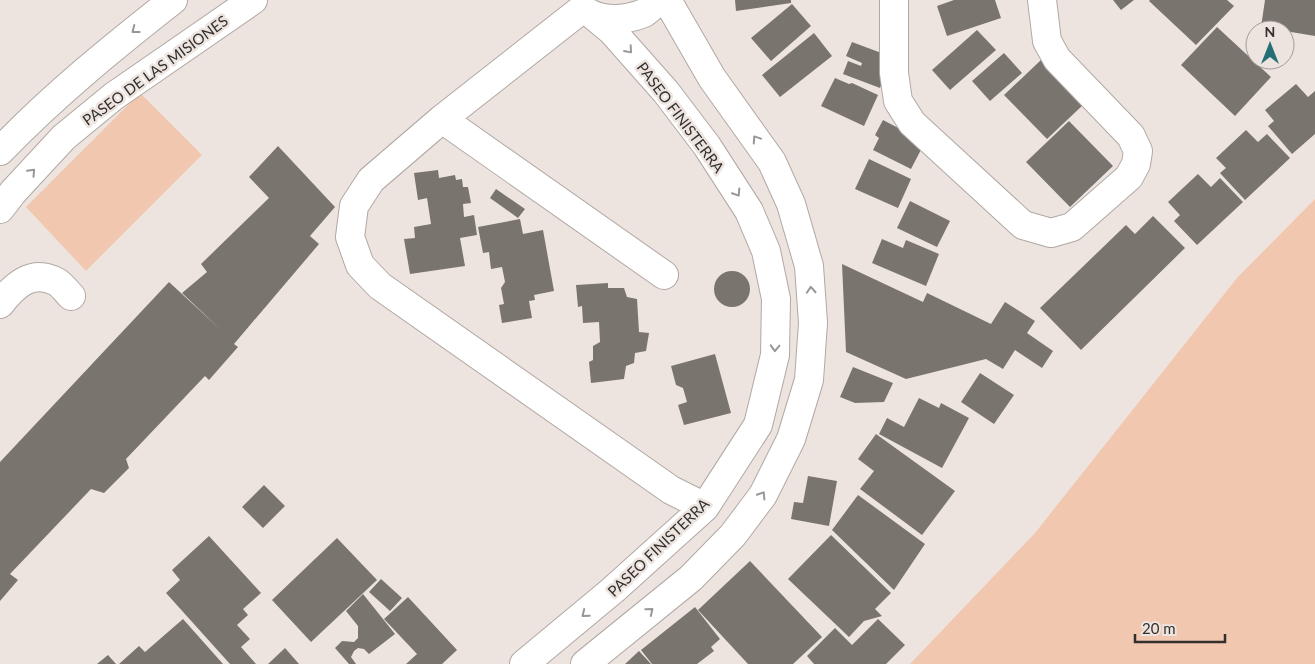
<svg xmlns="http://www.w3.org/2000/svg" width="1315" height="664" font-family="Lato,sans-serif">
  <rect width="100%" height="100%" fill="#ede4df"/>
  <path fill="#f2c7b0" d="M140,93L202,155L86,271L26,207Z
    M1315,199V664H910L1035,533L1237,278Z"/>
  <path fill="#7a746e" d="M735,0H791V3L736,11Z
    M954,0H995L1001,18L947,36L937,6Z
    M1113,0H1134L1121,10Z
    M1150,0H1227L1234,6L1196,45L1149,1Z
    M1265,0H1315V36L1261,27Z
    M792,4L811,26L771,61L751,38Z
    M1217,27L1271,77L1235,116L1181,65Z
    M977,30L996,50L950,90L932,70Z
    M814,33L832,56L780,97L762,75Z
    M852,42L892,57L880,88L843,74L848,61L861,66L862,63L846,56Z
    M1004,53L1022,73L990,101L972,81Z
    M1041,60L1084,104L1047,139L1004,95Z
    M835,78L849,84L852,83L878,95L864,126L821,106Z
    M1296,84L1308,97L1315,91V134L1292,154L1268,126L1274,121L1265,110Z
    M883,120L925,142L911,169L873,150L879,138L875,135Z
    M1069,121L1113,166L1070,207L1026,162Z
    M1246,130L1258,142L1267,134L1290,158L1245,200L1220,173L1226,168L1216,158Z
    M278,146L335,207L310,236L319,244L234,344L238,347L209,380L205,376L126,459L129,468L104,493L91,489L10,574L18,580L0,601V462L169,282L221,330L182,293L207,272L201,264L269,198L249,177Z
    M869,159L911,179L898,208L855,189Z
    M438,170L439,178L455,175L456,180L462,179L463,187H468L471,203L463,204L464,217L474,215L477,235L460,238L465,266L410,274L404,239L415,238L414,227L431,224L427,198L418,200L414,173Z
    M1198,174L1211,187L1220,178L1243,202L1197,245L1174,221L1180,215L1168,202Z
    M496,189L525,209L518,218L490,198Z
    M910,201L950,221L937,247L897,228Z
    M1153,216L1185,248L1081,350L1040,308L1126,225L1135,234Z
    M520,219L523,234L543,230L554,291L534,295L535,300L529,301L532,318L502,323L499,305L504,304L501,288L505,282L502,267L491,269L489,252L483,253L478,227Z
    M882,239L903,248L906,240L939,254L926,286L872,263Z
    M842,264L923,302L927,293L991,324L1005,302L1035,321L1027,333L1053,351L1042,368L1015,350L1003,369L986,359L906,379L846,352Z
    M714 289a18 18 0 1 1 36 0a18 18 0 1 1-36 0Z
    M608,283V288H624L627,297L637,299L639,332L649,333L646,351L635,353L634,363L626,366L624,379L591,383L589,362L593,360V346L600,342L599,322L583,323L582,306L578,307L576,285Z
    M715,354L731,413L684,425L678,405L687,402L683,388L676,385L671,366Z
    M853,367L893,383L884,402L855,403L840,397Z
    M980,373L1014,395L994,424L961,402Z
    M919,398L939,408L941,403L969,418L942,468L879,434L887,418L904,427Z
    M876,434L955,491L922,535L860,489L874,471L858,459Z
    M808,476L837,481L829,526L791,519L794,502L803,503Z
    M264,485L285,506L263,528L242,507Z
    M858,495L925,544L894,590L832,530Z
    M831,535L891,593L875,609L882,616L864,621L849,637L788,579Z
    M209,536L261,593L243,609L248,615L237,625L250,639L241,647L256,664H230L166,593L180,580L172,570Z
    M337,538L377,580L311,642L272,600Z
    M750,561L822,637L793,664H748L698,610Z
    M381,579L402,598L390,611L369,592Z
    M363,594L395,634L369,654L364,649L358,648L354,651L351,657L356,664H349L335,648L342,641L354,642L358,638V626L346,611Z
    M408,597L457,650L442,664H406L417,654L384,619Z
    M695,607L720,639L711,647L714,651L697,664H652L641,650Z
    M183,619L223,664H119L139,646L145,652Z
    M878,619L905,645L886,664H814L807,656L835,628L852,645Z
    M285,648L299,664H268Z
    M639,651L651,664H625Z
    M108,655L116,664H97Z"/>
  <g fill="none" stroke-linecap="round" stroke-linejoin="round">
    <defs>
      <path id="minor" d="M894,0V73L898,101L912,123L1023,225L1051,233L1072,227L1129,177L1136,164L1138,151L1131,136L1057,59L1047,41L1042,0
        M582,9L442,119L371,180L354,206L350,237L360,265L380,286L671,490L705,507
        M589,13C606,22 627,20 644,13C649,10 654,4 659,0
        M442,119L664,275
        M0,151C54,95 112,48 173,0
        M0,209L13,192L64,137L114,96L253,0
        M0,304C14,286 32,268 57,282C62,285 67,292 71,296
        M524,664L613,590L705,507L758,425L775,355L776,299L766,251L749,211L707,146L666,92L612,31L594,16
        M585,664L691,578L733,535L763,495L791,439L809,380L813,323L809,266L791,204L772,162L712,78L667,0"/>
    </defs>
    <use href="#minor" stroke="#b1a8a4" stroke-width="30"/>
    <use href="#minor" stroke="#fff" stroke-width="28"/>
  </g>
  <defs><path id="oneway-chevron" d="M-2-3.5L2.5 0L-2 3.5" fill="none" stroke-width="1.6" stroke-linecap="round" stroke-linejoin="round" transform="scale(1.25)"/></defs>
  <g stroke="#989796">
    <use href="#oneway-chevron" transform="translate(135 30) rotate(142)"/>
    <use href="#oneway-chevron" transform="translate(629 50) rotate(49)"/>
    <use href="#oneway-chevron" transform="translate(756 139) rotate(-124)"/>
    <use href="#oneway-chevron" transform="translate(32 172) rotate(-47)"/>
    <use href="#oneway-chevron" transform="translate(737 193) rotate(57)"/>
    <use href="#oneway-chevron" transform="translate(811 290) rotate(-93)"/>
    <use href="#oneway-chevron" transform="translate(775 348) rotate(92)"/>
    <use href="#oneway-chevron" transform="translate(762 495) rotate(-58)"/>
    <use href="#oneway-chevron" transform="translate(650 611) rotate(-39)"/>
    <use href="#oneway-chevron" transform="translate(585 614) rotate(141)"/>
  </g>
  <g text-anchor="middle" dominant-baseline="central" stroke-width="5" stroke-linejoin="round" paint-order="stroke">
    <g font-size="15" fill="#322f2d" stroke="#ede4df">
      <text transform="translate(155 70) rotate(-36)">PASEO DE LAS MISIONES</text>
      <text transform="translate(681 117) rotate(53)">PASEO FINISTERRA</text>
      <text transform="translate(658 547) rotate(-44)">PASEO FINISTERRA</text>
    </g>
  </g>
  <g transform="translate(1270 45)"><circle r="24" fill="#ede4df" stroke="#a29c98"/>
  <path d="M0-4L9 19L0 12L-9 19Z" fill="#246f76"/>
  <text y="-8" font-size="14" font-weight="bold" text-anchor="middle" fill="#322f2d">N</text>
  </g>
  <path d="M1135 634v8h90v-8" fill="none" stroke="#322f2d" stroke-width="2.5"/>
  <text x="1142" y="634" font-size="15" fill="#322f2d" stroke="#ede4df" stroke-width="4" paint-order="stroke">20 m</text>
</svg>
